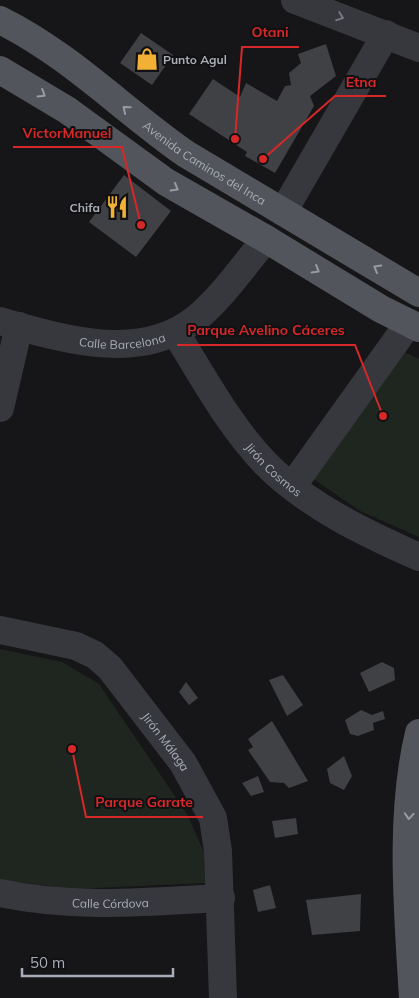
<svg xmlns="http://www.w3.org/2000/svg" width="419" height="998" font-family="Mulish,sans-serif">
  <rect width="100%" height="100%" fill="#161618"/>
  <path fill="#1e261f" d="M396,348L419,359V537L360,511L305,473Z
    M0,649L62,662L99,684L187,814L204,852L205,883L75,889L0,880Z"/>
  <path fill="#404145" d="M141,33L173,55L152,85L120,63Z
    M326,44L336,76L310,96L314,106L275,173L245,156L247,152L189,114L213,79L240,97L246,83L277,101L285,86L291,85L289,73L301,63L298,54Z
    M124,175L171,211L136,257L89,222Z
    M382,662L394,668L395,680L369,692L360,673Z
    M283,675L303,705L287,716L269,680Z
    M186,682L198,698L189,705L179,692Z
    M361,710L372,715L383,711L385,719L373,723L374,730L358,736L350,734L345,720Z
    M272,721L308,781L289,788L284,783L270,782L248,750L253,747L248,739Z
    M344,756L352,776L344,790L330,783L327,769Z
    M258,776L264,792L251,796L242,783Z
    M296,818L298,834L275,838L272,821Z
    M270,885L276,908L258,912L253,890Z
    M361,894L360,931L312,935L306,900Z"/>
  <g fill="none" stroke-linecap="round" stroke-linejoin="round">
    <g stroke="#37383d" stroke-width="28">
      <path d="M295,0L419,48"/>
      <path d="M283,212L386,34"/>
      <path id="s1" d="M0,321C63,339 142,364 198,317C224,295 244,265 266,239"/>
      <path id="s2" d="M175,332C203,376 229,426 266,464C308,506 365,533 419,557"/>
      <path d="M0,408L19,326"/>
      <path d="M293,485L409,323"/>
      <path id="s3" d="M0,630L76,646L95,655L110,668L183,763L213,818L218,851L223,998"/>
      <path id="s4" d="M0,893C74,909 146,902 221,898"/>
    </g>
    <g stroke="#53555c" stroke-width="28">
      <path id="s5" d="M0,20C69,54 123,110 186,154L419,293"/>
      <path d="M0,70L67,110L166,182L266,239L381,309L419,328"/>
      <path d="M413,998C408,913 399,816 419,733"/>
    </g>
  </g>
  <defs><path id="oneway-chevron" d="M-2-3.5L2.5 0L-2 3.5" fill="none" stroke-width="1.6" stroke-linecap="round" stroke-linejoin="round" transform="scale(1.25)"/></defs>
  <use stroke="#757881" href="#oneway-chevron" transform="translate(340 17) rotate(21)"/>
  <g stroke="#979ba6">
    <use href="#oneway-chevron" transform="translate(42 94) rotate(32)"/>
    <use href="#oneway-chevron" transform="translate(126 109) rotate(-140)"/>
    <use href="#oneway-chevron" transform="translate(175 188) rotate(30)"/>
    <use href="#oneway-chevron" transform="translate(377 268) rotate(-150)"/>
    <use href="#oneway-chevron" transform="translate(316 270) rotate(31)"/>
    <use href="#oneway-chevron" transform="translate(409 816) rotate(94)"/>
  </g>
  <defs>
    <symbol id="shop-bare" viewBox="-9 -9 18 18"><path d="M-5-2.5h2.3a2.7 3.5 0 0 1 5.4 0H5L5.5 6h-11ZM-1.5-2.5h3a1.5 2.3 0 0 0-3 0Z" fill="#f2b134" stroke="#111113" stroke-width="2.5" paint-order="stroke"/></symbol>
    <symbol id="restaurant-bare" viewBox="-9 -9 18 18"><path d="M-5-6h1v4h1v-4h1v4h1v-4h1v5L-1.5 .5V6h-2V.5L-5-1ZM5-6V6H3V1.5H1.5Q1.5-4 5-6Z" fill="#f2b134" stroke="#111113" stroke-width="2.5" paint-order="stroke"/></symbol>
  </defs>
  <g fill-rule="evenodd">
    <use href="#shop-bare" x="131" y="43" width="32" height="32"/>
    <use href="#restaurant-bare" x="101" y="191" width="32" height="32"/>
  </g>
  <g text-anchor="middle" dominant-baseline="central" stroke-width="4" stroke-linejoin="round" paint-order="stroke">
    <g font-size="12" font-weight="bold" fill="#a8adb8" stroke="#111113" text-anchor="start">
      <text x="163" y="59">Punto Agul</text>
      <text x="100" y="207" text-anchor="end">Chifa</text>
    </g>
    <g font-size="12" fill="#a8adb8" stroke="#111113">
      <text stroke="none"><textPath href="#s5" startOffset="250">Avenida Caminos del Inca</textPath></text>
      <text stroke="none"><textPath href="#s1" startOffset="125">Calle Barcelona</textPath></text>
      <text stroke="none"><textPath href="#s2" startOffset="170">Jirón Cosmos</textPath></text>
      <text stroke="none"><textPath href="#s3" startOffset="211">Jirón Málaga</textPath></text>
      <text stroke="none"><textPath href="#s4" startOffset="111">Calle Córdova</textPath></text>
    </g>
  </g>
  <path fill="none" stroke="#d62828" stroke-width="2" d="M235 139L242 47H299M263 159L335 96H386M141 225L122 147H13M383 416L355 345H177M72 749L86 817H203"/>
  <g fill="#d62828" stroke="#111113" stroke-width="2">
    <circle cx="235" cy="139" r="5"/>
    <circle cx="263" cy="159" r="5"/>
    <circle cx="141" cy="225" r="5"/>
    <circle cx="383" cy="416" r="5"/>
    <circle cx="72" cy="749" r="5"/>
  </g>
  <g font-size="14" text-anchor="middle" font-weight="bold" fill="#d62828" stroke="#111113" stroke-width="4" stroke-linejoin="round" paint-order="stroke">
    <text x="270" y="37">Otani</text>
    <text x="361" y="87">Etna</text>
    <text x="67" y="138">VictorManuel</text>
    <text x="266" y="335">Parque Avelino Cáceres</text>
    <text x="144" y="807">Parque Garate</text>
  </g>
  <path d="M22 968v8h151v-8" fill="none" stroke="#a8adb8" stroke-width="2.5"/>
  <text x="30" y="968" font-size="15" fill="#a8adb8" stroke="#111113" stroke-width="4" paint-order="stroke">50 m</text>
</svg>
